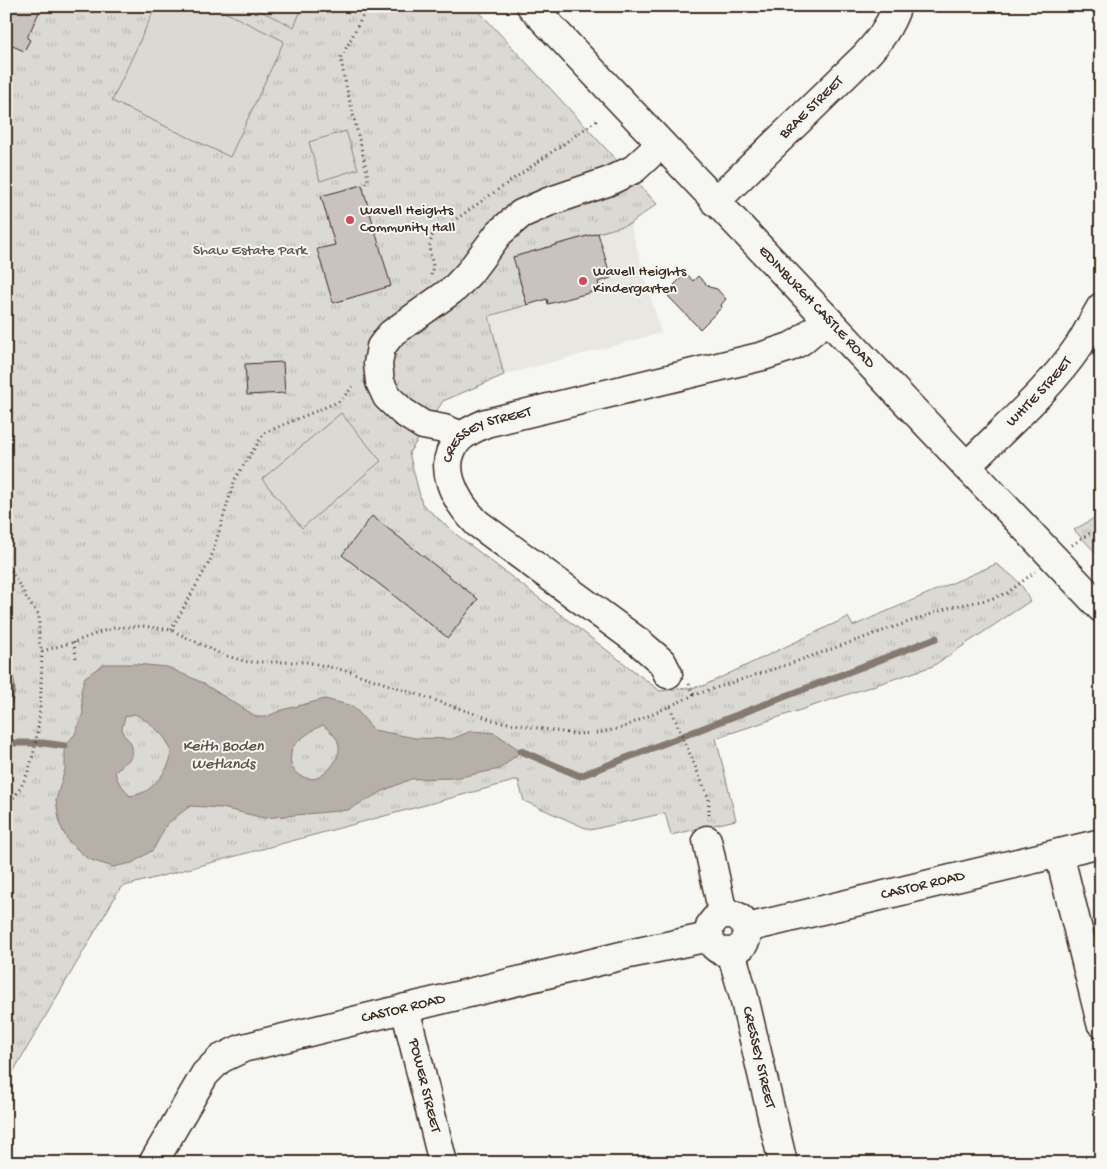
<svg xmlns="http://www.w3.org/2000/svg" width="1107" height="1169" font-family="'Gochi Hand',sans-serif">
  <defs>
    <pattern id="grass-tufts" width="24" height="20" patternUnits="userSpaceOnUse" patternTransform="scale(1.25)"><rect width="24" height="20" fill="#dad9d3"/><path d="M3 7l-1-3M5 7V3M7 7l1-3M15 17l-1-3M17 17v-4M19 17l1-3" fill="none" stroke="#bcbab5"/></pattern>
  </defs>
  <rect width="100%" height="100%" fill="#f6f6f2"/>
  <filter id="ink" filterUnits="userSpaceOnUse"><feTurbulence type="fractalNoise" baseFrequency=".02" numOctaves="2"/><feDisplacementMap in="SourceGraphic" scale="10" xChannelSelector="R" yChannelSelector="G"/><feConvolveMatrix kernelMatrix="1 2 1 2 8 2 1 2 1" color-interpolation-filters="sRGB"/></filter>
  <g filter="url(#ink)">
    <path fill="#e8e7e2" d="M630,224L661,333L504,375L489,316L527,305L513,257Z"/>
    <path fill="url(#grass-tufts)" stroke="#8a8278" d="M6,6H474L657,204L630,224L514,257L527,305L489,316L504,375L443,401L409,453L422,504L457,535L660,691L703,686L848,617L853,626L996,564C1013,576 1022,582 1030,601L933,666L716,738L736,820L671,835L665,813L590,830L524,801L518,780L121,887L6,1084Z
      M1101,514V558L1074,530Z"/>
    <path fill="#dad9d3" stroke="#8a8278" d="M156,6H212L284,41L230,157L112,101Z
      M250,6H303L294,27Z
      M346,131L358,169L320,181L309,142Z
      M341,413L381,461L302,528L262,479Z"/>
    <path fill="#b6b0a9" stroke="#857a71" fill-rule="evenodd" d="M104,664H136L167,667L201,682L257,717H266L282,710L325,699L353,706L374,730L415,738L452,739L471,731L495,733L521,751L500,769L455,778L411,779L385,790L348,810L264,818L222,808L190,806L167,824L153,850L132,863L113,867L88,859L68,841L60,825L56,800L65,769V746L75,734L83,713L81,691L85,677ZM134,714C147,719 170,738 171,753C172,766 153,789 142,793C138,795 134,795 130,796L118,781L115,772L132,757C133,747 132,741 123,735L122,728L125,717ZM323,725C328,730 336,735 338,742C343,755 330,771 319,777C310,782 292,775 291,764C290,759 291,753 292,748C301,738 310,731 323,725Z"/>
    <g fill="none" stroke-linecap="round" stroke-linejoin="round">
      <path stroke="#857a71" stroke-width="7" d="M6,637L12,691L6,712
        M6,743H43L65,746
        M521,751L580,776L936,638"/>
    </g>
    <path fill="#c8c3be" stroke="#3b2a1e" d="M6,6H42L27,38L30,40L24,51L6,43Z
      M362,185L391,286L333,303L317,249L335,245L321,196Z
      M598,233L611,278L598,282L600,290L548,304L547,299L527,305L513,257Z
      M686,273L693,281L698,276L709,287L717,289L726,299L721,305L722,307L700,329L668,296L677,288L674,285Z
      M283,362L285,393L247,395L245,364Z
      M372,516L478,599L448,638L342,555Z"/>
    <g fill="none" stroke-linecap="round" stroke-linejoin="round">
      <defs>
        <g id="minor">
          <path id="s1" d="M531,6L1101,608"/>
          <path id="s2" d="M715,202L865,56C880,40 890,26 897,6"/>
          <path d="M462,436L444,429L423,425L403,412L387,397L380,382L378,364L381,347L391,334L455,288L469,273L499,233L521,214L548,202L607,182L634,169L661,144"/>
          <path id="s3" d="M966,467C1004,428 1047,392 1078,347C1087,334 1093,320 1101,307"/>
          <path id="s4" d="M668,674L662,662L640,643L477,523C456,502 433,463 461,437C468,431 477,427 486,423L763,356L790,347L801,341L827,319"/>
          <path d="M707,840L723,914"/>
          <path d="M1059,853L1101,1023"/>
          <circle cx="728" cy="933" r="19"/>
          <path id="s5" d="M747,928L1101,843"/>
          <path id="s6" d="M731,952L743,993L783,1163"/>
          <path id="s7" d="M405,1008L443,1163"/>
          <path id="s8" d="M153,1163L205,1074L220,1059L243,1048L629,954L709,937"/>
        </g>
      </defs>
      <use href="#minor" stroke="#3b2a1e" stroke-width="31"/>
      <path stroke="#3b2a1e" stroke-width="3" stroke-dasharray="1 4" stroke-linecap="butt" d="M363,188L368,180L367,172L344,77L341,58L368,6
        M431,275L433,266L429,248L432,236L599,119
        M1072,545L1089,534L1101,531
        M6,562L31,605L39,615V642L42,651C41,695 42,776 6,805
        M171,630L210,561L235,479L264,433L340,401L355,384
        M74,642L76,658
        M42,651L74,642L112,628L143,626L171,630L223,655L248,662H308L351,672L496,721L574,734L597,733L622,728L694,695L789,664L920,618L951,607L991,599L1007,593L1035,572
        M689,684L694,695
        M670,707L709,799V816"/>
      <use href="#minor" stroke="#f6f6f2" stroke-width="28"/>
    </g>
  </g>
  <g fill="#d1495b" stroke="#f6f6f2" stroke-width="2">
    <circle cx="350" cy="220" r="5"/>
    <circle cx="583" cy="281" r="5"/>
  </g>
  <g text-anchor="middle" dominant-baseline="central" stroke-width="4" stroke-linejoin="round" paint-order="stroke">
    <g font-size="15" fill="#3b2a1e" stroke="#f6f6f2">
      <text stroke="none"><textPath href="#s2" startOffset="135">BRAE STREET</textPath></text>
      <text stroke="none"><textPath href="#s1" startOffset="415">EDINBURGH CASTLE ROAD</textPath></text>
      <text stroke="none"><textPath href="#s3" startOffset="105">WHITE STREET</textPath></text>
      <text stroke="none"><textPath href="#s4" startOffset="366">CRESSEY STREET</textPath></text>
      <text stroke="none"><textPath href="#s5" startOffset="181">CASTOR ROAD</textPath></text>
      <text stroke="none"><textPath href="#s8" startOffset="315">CASTOR ROAD</textPath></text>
      <text stroke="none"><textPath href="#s6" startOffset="109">CRESSEY STREET</textPath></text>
      <text stroke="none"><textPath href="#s7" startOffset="80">POWER STREET</textPath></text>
    </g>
    <g font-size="15" fill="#3b2a1e" stroke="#f6f6f2" text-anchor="start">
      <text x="360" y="211">Wavell Heights<tspan x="360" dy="17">Community Hall</tspan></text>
      <text x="593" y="272">Wavell Heights<tspan x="593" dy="17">Kindergarten</tspan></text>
    </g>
    <g font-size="15" fill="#63564b" stroke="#f6f6f2">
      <text x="250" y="251">Shaw Estate Park</text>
    </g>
    <g font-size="16" font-style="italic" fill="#605248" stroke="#f6f6f2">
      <text x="223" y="747">Keith Boden<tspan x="223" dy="18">Wetlands</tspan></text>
    </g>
  </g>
  <rect width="1107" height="1169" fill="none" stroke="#f6f6f2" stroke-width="25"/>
  <rect x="12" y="12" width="1082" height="1144" fill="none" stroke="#3b2a1e" stroke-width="2" filter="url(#ink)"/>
</svg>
